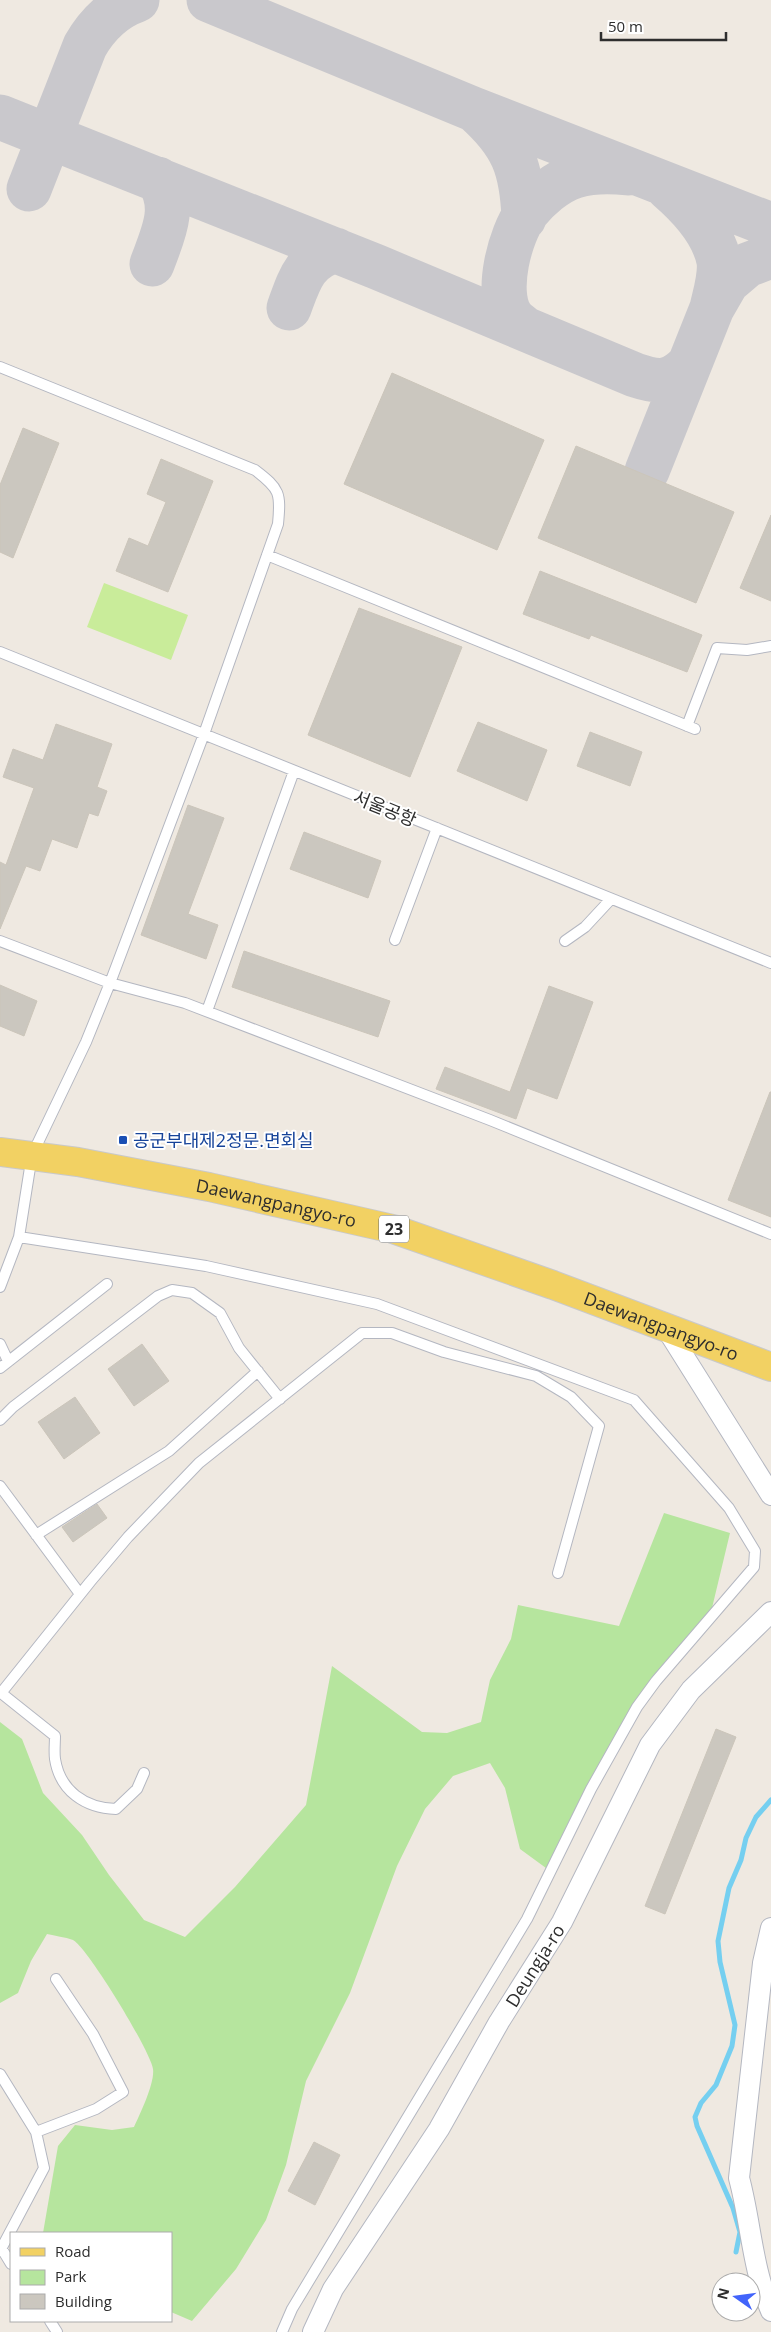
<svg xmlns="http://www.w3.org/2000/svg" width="771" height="2332" font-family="'Open Sans','Noto Sans KR',sans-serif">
  <rect width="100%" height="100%" fill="#efe9e1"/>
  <path fill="#b6e59e" d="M664,1513L730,1533L712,1608L661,1669L546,1868L520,1849L505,1788L490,1763L453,1776L425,1809L397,1866L350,1993L306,2081L286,2165L266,2220L236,2269L192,2321L171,2312V2233H43L58,2146L75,2125L112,2130L134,2127C140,2114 155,2083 153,2069C151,2052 88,1948 73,1940C65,1937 55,1936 47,1934L31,1961L18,1993L0,2003V1722L22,1739L43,1793L82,1835L109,1875L144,1920L185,1937L235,1887L306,1805L332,1666L422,1732L447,1733L481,1722L490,1680L511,1639L518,1605L619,1626Z"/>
  <path fill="#c9ec9a" d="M104,583L188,615L171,660L87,627Z"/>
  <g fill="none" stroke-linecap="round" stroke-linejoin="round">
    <path stroke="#75cff0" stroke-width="5" d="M736,2252L740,2232L733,2208L697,2126L695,2117L701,2103L716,2085L732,2046L735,2025L720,1962L718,1941L729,1888L741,1860L746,1838L756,1817L771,1800"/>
    <path stroke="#c9c8cc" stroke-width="45" d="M209,0L473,109L771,225
      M475,110C513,144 522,168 524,218
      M0,117L377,267L635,375C659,383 670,384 689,365
      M668,188C690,207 713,231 719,261C721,276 715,294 712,308
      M29,189L85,46C97,25 114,8 137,0
      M152,264C163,234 177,207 158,179
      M289,308C299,281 304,259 336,250
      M525,329C521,325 514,321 511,316C495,291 510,235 526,213C538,198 556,182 575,176C592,171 610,171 628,173
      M647,471L712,308L727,282L747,265L771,256"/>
  </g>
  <path fill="#cbc7bf" stroke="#cbc5ba" d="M392,373L544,440L497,550L344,484Z
    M23,428L59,443L13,558L0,552V485Z
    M576,446L734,512L696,603L538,538Z
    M161,459L213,481L168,592L116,571L129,538L148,546L166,502L147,494Z
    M771,515V601L740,588Z
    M540,571L702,635L687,672L591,635L589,639L523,614Z
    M359,608L462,647L410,777L308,735Z
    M478,722L547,750L527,801L457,771Z
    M56,724L112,744L97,787L107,791L98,816L89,813L77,848L52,839L40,871L26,866L0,929V862L6,865L34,788L3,777L13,749L43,760Z
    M590,732L642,752L630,786L577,766Z
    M188,805L224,818L188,914L218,925L206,959L141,935Z
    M304,832L381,861L368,898L290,869Z
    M244,951L390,1001L378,1037L232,987Z
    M0,985L37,1001L24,1036L0,1026Z
    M549,986L593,1002L557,1099L527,1088L516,1119L436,1089L445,1067L510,1092Z
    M770,1092H771V1217L728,1200Z
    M142,1344L169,1381L134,1406L108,1369Z
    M75,1397L100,1433L64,1459L38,1422Z
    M97,1504L107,1518L73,1542L62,1527Z
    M716,1729L736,1737L665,1914L645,1906Z
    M314,2142L340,2155L315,2205L288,2191Z"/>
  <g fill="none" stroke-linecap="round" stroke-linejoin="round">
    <defs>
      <path id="service" d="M0,367L255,470C280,489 281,493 278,524L204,734L110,983L86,1042L32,1155L19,1237L0,1287
        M267,555L695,729
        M0,652L771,963
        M687,726L717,648L747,650L771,646
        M395,940L437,828
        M0,941L110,983L185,1003L490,1120L771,1234
        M565,941L585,927L611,899
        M207,1011L294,771
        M19,1237L206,1266L377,1304L634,1400L729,1508L755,1551L754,1567L656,1681L637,1707L591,1789L527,1919L292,2309L282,2332
        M0,1344L8,1361
        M0,1368L107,1284
        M0,1420L13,1407L158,1296L172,1290L192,1293L220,1313L239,1348L280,1399
        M0,1486L80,1594
        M36,1535L169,1451L258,1371
        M0,1692L1,1693L90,1582L128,1537L199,1463L362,1333H392L444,1352L536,1376L571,1397L599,1426L558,1573
        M1,1693L55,1736C55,1743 54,1752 55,1759C60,1791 85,1808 116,1809L137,1789L144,1773
        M0,2074L36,2132L44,2168L0,2251
        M36,2132L96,2109L123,2092L93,2034L56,1979
        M2,2249L11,2264
        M50,2321L57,2332"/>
      <g id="minor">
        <path d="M666,1328L771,1495"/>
        <path d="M771,1928L763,1963L739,2178C751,2222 752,2269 771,2311"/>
        <path id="s1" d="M313,2332L333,2289L439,2129L499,2022L562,1922L650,1745L691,1690L771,1612"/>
      </g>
      <g id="primary">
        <path id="s2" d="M0,1152L78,1162L209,1187L393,1229L553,1285L771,1367"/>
      </g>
    </defs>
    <use href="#service" stroke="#b4b7c1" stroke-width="12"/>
    <use href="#minor" stroke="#b4b7c1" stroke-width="22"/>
    <use href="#primary" stroke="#c9c9c9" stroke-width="30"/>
    <use href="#service" stroke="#fff" stroke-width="10"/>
    <use href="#minor" stroke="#fff" stroke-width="20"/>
    <use href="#primary" stroke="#f2d163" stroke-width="28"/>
  </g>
  <rect fill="#1a4fb4" stroke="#fff" stroke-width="2" x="118" y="1135" width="10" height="10" rx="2.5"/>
  <g text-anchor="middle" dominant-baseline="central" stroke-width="4" stroke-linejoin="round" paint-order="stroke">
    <rect fill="#fff" stroke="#6d6d6d" stroke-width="1" x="379" y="1215.5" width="30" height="27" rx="4"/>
    <g font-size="16" font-weight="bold" fill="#2e2e2e">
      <text x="394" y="1229">23</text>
    </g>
    <g font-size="18" fill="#2e2e2e" stroke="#fff">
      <text transform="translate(385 808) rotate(22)">서울공항</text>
      <text stroke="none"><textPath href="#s2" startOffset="281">Daewangpangyo-ro</textPath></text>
      <text stroke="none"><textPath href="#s2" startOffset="686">Daewangpangyo-ro</textPath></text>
      <text stroke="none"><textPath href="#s1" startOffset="429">Deungja-ro</textPath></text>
    </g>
    <g font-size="18" fill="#164399" stroke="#fff" text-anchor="start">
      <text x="133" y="1140">공군부대제2정문.면회실</text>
    </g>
  </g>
  <rect x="10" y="2232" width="162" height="90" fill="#ffffff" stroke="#ababab"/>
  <rect x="20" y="2248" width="25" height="8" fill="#f2d163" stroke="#ababab"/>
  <text x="55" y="2257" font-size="15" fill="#2e2e2e">Road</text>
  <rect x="20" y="2270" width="25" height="15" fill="#b6e59e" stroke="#ababab"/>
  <text x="55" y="2282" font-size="15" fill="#2e2e2e">Park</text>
  <rect x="20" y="2294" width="25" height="15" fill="#cbc7bf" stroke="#ababab"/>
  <text x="55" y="2307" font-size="15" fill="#2e2e2e">Building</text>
  <g transform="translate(736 2297) rotate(284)"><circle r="24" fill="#ffffff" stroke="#ababab"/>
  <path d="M0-4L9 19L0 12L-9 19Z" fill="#4264fb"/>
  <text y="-8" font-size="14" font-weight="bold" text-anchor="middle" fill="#2e2e2e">N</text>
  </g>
  <path d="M601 32v8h125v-8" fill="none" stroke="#2e2e2e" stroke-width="2.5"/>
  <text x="608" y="32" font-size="15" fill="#2e2e2e" stroke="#ffffff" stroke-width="4" paint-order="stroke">50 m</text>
</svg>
